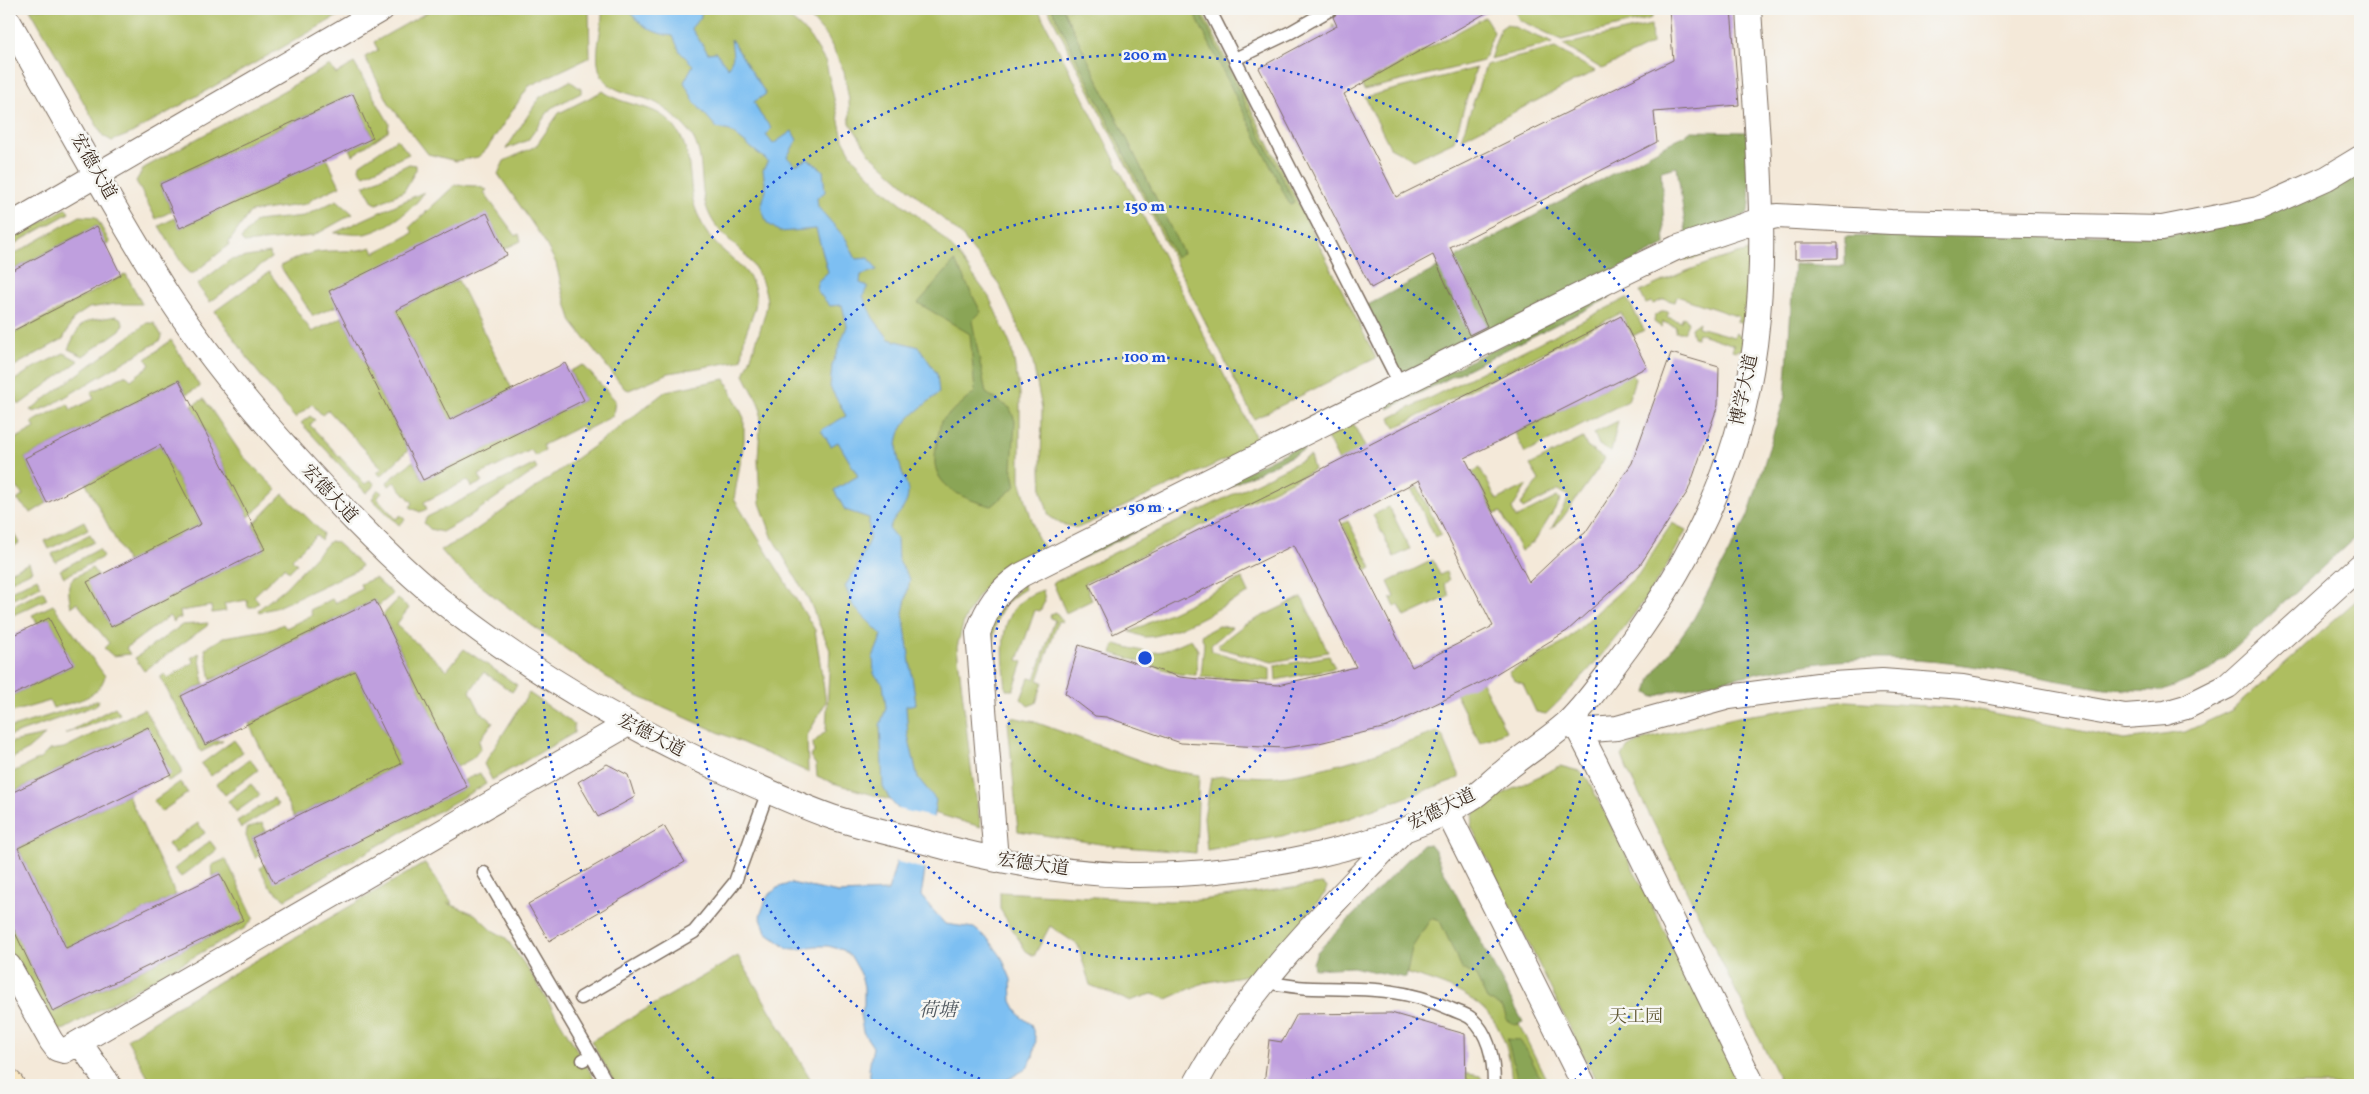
<svg xmlns="http://www.w3.org/2000/svg" width="2369" height="1094" font-family="Vollkorn,'Noto Serif SC',serif">
  <rect width="100%" height="100%" fill="#f6f6f2"/>
  <filter id="ink" filterUnits="userSpaceOnUse"><feTurbulence type="fractalNoise" baseFrequency=".02" numOctaves="2"/><feDisplacementMap in="SourceGraphic" scale="10" xChannelSelector="R" yChannelSelector="G"/><feConvolveMatrix kernelMatrix="1 2 1 2 8 2 1 2 1" color-interpolation-filters="sRGB"/></filter>
  <filter id="wash" filterUnits="userSpaceOnUse"><feTurbulence type="fractalNoise" baseFrequency=".0096" numOctaves="4" result="noise"/><feDisplacementMap in="SourceGraphic" scale="20" xChannelSelector="R" yChannelSelector="G"/><feGaussianBlur stdDeviation="1.12" result="paint"/><feColorMatrix in="noise" values="0 0 0 0 0 0 0 0 0 0 0 0 0 0 0 0 0 1.4 0 .05"/><feComposite in="paint" operator="in"/></filter>
  <g filter="url(#wash)">
    <rect width="100%" height="100%" fill="#f4e9d9"/>
    <path fill="#aebe60" stroke="#74743f" d="M30,9H350L130,134L112,141L103,136Z
      M433,9H589L590,57L529,86L486,150L478,157L456,161L428,154L390,105L365,57L378,50L374,42Z
      M602,9H779L808,34L826,63L843,139L854,159L884,190L931,226L956,252L989,297L1011,346L1020,393V480L1036,534L1043,547L999,570L977,597L964,621L957,647L971,768L981,827L833,783L817,776L816,765L810,756L814,753L813,743L826,731L830,650L809,600L773,539L760,503L758,460L761,408L744,375C749,363 767,313 767,303C766,283 754,263 740,250C724,234 714,229 706,206C698,179 707,149 685,127C677,119 663,105 652,101C634,93 605,93 599,69C594,51 603,28 602,9Z
      M803,9H1038L1259,444L1078,528L1061,524L1049,516L1042,492L1041,469L1042,409L1032,358L999,284L962,236L870,154L850,123L849,100L844,71L828,38Z
      M1048,9H1201L1376,358L1254,419Z
      M1514,9H1652V18L1562,40L1519,20Z
      M1485,17L1494,32L1483,61L1364,90L1332,29L1333,24L1363,84Z
      M1507,24L1553,43L1490,59L1500,29Z
      M1651,25L1652,44L1602,69L1563,45Z
      M1555,48L1595,71L1461,139L1486,65Z
      M354,63L389,123L388,131L353,155L350,149L373,137L353,94L160,184L172,211L156,219L136,181L144,168L330,65L336,74Z
      M1476,68L1454,141L1414,160L1390,147L1365,97Z
      M570,81L581,89V93L551,108L528,140L506,149L540,97Z
      M603,91C623,107 652,103 670,122C692,144 688,172 693,200C695,210 700,219 704,228C717,254 753,264 756,296C757,312 747,325 744,340C743,346 743,352 742,359L738,361L669,373L629,390L624,388L572,322L563,293L556,263L543,239L498,174L504,161L536,146L559,113Z
      M397,139L409,154L364,175L359,169L360,164Z
      M327,159L340,186L314,198L306,204L250,212L229,242V245L194,273H189L186,270L159,226L175,218L180,228Z
      M409,164L416,165V170L404,191L377,204L373,202L364,186Z
      M455,185L477,186L487,190L484,193L516,236L519,234L521,241L504,249L487,214L337,306L313,316L280,266C289,262 299,256 309,254C327,248 355,254 371,247L374,253L413,233L410,227Z
      M424,192C415,209 387,228 369,233C359,236 344,233 334,233Z
      M337,200L353,214L313,236L244,243L241,239L256,221L304,216Z
      M66,208L69,213L9,247V241Z
      M80,216L96,217L110,243L106,245L96,226L9,272V257Z
      M1737,238L1738,245L1685,261L1684,254Z
      M1749,251L1746,325L1737,322L1739,317L1677,296L1675,302L1664,299L1653,304L1651,302L1646,304L1640,292C1676,274 1710,261 1749,251Z
      M270,253L271,258L210,302L197,285L230,260Z
      M269,272L312,332L342,317L408,450L381,476L377,473L382,468L328,410L322,415L312,404L295,418L256,370L215,311Z
      M126,274L142,304H115L89,308L74,318L63,339L9,369V336Z
      M458,280L512,389L450,420L396,310Z
      M1627,298L1644,330L1633,336L1621,313L1395,428L1390,418Z
      M1664,311L1669,312L1667,317L1681,322L1683,317L1687,319L1688,323L1684,332H1675L1676,327L1663,322L1661,327L1654,322L1655,315Z
      M116,316L122,319L123,325L120,330L83,356L68,349C84,315 83,323 116,316Z
      M1699,322L1698,327L1734,337L1736,333L1745,340L1743,349L1736,351L1732,350L1734,345L1698,333L1696,338L1693,337L1691,328Z
      M147,323H154L162,336L161,340L50,406L34,412L30,410Z
      M171,340L200,387L186,394L179,380L25,458L47,503L31,513L17,500L23,495L9,477V433L13,440L35,428L32,422L68,404L71,410L94,399L91,392L126,375L131,380L150,365L146,359Z
      M64,353L79,361L19,405L9,384L33,368Z
      M583,365L615,400L613,416L584,431L581,426L543,445L545,451L535,456L531,450L479,475L482,482L472,487L468,480L424,502L427,509L420,512L410,507L413,503L394,482L389,486L387,482L413,461L423,480L584,400L570,371Z
      M1632,374L1635,379L1628,401L1525,453L1515,433Z
      M725,379L744,418V441L734,499L815,630L826,702L807,736L808,772L628,692L527,622L453,564L441,550L466,537L612,433L666,391Z
      M204,399L242,455L277,490L249,517L192,405Z
      M310,416L315,420L310,425L365,484L371,480L375,485L366,493L301,423Z
      M1352,421L1384,485L1357,498L1326,435Z
      M1618,421L1611,452L1599,445L1594,433Z
      M1583,438L1587,447L1605,459L1561,520L1551,529L1569,497L1559,490L1523,509L1521,504L1539,480L1530,465Z
      M160,445L201,524L127,562L86,483Z
      M1310,456L1314,470L1085,583L1092,600L1066,613L1053,583Z
      M535,464L537,469L467,518L442,532L430,529L424,523L427,517Z
      M1480,468L1497,500L1527,485L1512,509L1516,518L1557,497L1561,499L1535,541L1521,551L1501,512L1495,514L1472,472Z
      M1418,487L1441,534L1435,537L1412,490Z
      M378,489L382,493L377,498L396,519L401,515L405,520L399,525L372,499Z
      M283,494L319,529L323,534L321,540L316,535L292,559L297,564L289,572L284,567L254,596L259,602L254,607H248L247,600L224,604L226,611L212,613L211,606L180,611L181,618H177L174,622L169,616L126,648L130,654L113,656L104,648L109,643L77,603L71,607C66,579 67,581 92,568L98,576L88,582L111,627L265,549L253,525Z
      M1389,507L1410,549L1394,557L1373,515Z
      M84,521L88,529L49,549L45,541Z
      M1348,521L1372,568L1366,571L1342,524Z
      M1672,523L1686,530C1654,596 1599,663 1546,714L1536,712L1523,684L1514,680L1509,672L1562,644L1638,575Z
      M9,525L19,543L12,548L9,547Z
      M90,534L94,542L55,562L52,554Z
      M330,541L336,542L361,565L359,569L275,608L259,612L258,610L285,588Z
      M99,549L103,557L64,577L60,570Z
      M1433,560L1440,575L1446,572L1449,580L1444,584L1450,596L1405,617L1399,605L1395,607L1391,599L1395,597L1388,582Z
      M29,563L32,571L9,582V572Z
      M37,578L41,586L9,601V592Z
      M375,578L393,594L378,606L375,600L211,680L205,649L224,637L273,629L283,624L286,628L312,615L310,610L332,599L335,603L362,589L360,584Z
      M1242,578L1249,593C1223,605 1171,638 1144,637C1140,636 1134,633 1130,632Z
      M1023,584L1025,589C988,610 992,640 996,678L989,680V620Z
      M1043,590L1045,601L1040,611L1035,610L1018,660L1023,662L1015,686L1013,690H1006C1003,650 994,605 1043,590Z
      M43,591L47,599L9,617V608Z
      M1302,597L1328,652L1272,662L1219,648L1218,645L1244,625Z
      M2360,597V1085H1782L1628,771L1622,756L1628,747L1646,739L1738,717L1847,701L1974,709L2124,740L2185,732L2232,710Z
      M398,599L409,608L396,625L447,670L464,649L517,685L512,692L484,672L470,691L480,711L493,722L479,741L481,748L473,758L457,767L383,615Z
      M53,605L105,676C99,699 73,702 53,708L50,701L9,713V697L73,665L49,618L38,624L32,615Z
      M1056,612L1063,622L1058,621L1038,680L1043,682L1036,703L1028,706L1021,699L1029,678L1035,679L1055,620L1050,618L1051,614Z
      M208,623L207,626L144,671L135,658L182,625Z
      M1218,626L1232,627L1211,645L1212,651L1270,668V681L1201,677L1204,643L1201,635Z
      M1191,639L1198,650L1196,675L1179,674L1112,653L1115,644L1150,653L1163,651Z
      M199,653L204,684L181,696L205,745L214,741H223L201,752L160,677L165,674L168,678L194,662L191,658Z
      M1329,656L1335,668L1276,680L1275,666Z
      M355,671L401,764L294,817L249,724Z
      M1480,678L1506,731L1480,743L1454,691Z
      M529,693L569,720L574,725V733L492,780L484,764Z
      M99,700L97,705L9,736V728Z
      M115,707L120,714L65,734Z
      M144,709L182,769L181,774L168,781L166,776L170,774L147,727L9,794V774L40,759L49,750L64,748Z
      M1012,717L1035,722L1166,770L1199,775L1196,853L1113,846L1018,831L1008,722Z
      M1436,732L1442,735L1459,774V778L1344,820L1282,836L1207,850L1204,817L1211,778C1236,772 1263,780 1288,775C1340,767 1388,750 1436,732Z
      M45,735L26,751L9,760V745L12,742Z
      M234,740L243,752L211,776L201,764Z
      M250,759L258,770L225,795L216,784Z
      M1560,766L1579,771L1587,778L1735,1070L1737,1085H1598L1471,826L1474,812L1488,801Z
      M480,773L486,784L285,899L269,886L260,868L264,864L274,882L467,787L464,780Z
      M180,782L188,793L161,812L153,801Z
      M251,784L260,795L236,812L228,801Z
      M128,795L176,895L66,948L18,848Z
      M274,798L278,805L241,828L237,821Z
      M198,823L205,833L175,854L168,844Z
      M262,823L266,831L252,838L260,855L256,859L246,836L247,828Z
      M210,841L217,850L181,877L174,869Z
      M226,859L254,918L245,928L65,1029L54,1031L9,949V920L54,1012L242,921L220,874L213,877L212,865Z
      M425,863L453,904L447,903L475,914L492,930L506,938L534,978L598,1085H152L127,1039L180,1004Z
      M1440,865L1549,1085H1512C1508,992 1449,987 1374,964Z
      M1322,884L1327,887L1325,893L1263,972L1203,983L1167,999L1152,994L1129,1001L1090,985L1078,945L1050,926L1034,956L1026,951L1000,909V892L1169,901L1201,900Z
      M738,956L814,1085H616L591,1041Z
      M1463,1073L1480,1076L1485,1085H1464Z"/>
    <path fill="#8aa556" stroke="#62683a" d="M1052,9H1063L1183,253L1176,258Z
      M1192,9H1198L1294,202L1290,205Z
      M1692,131L1747,132L1750,204L1747,214L1687,239L1677,167L1661,171L1665,245L1402,378L1366,306Z
      M2360,168V533L2207,673L2163,691L2105,689C2029,676 1952,658 1875,659C1806,660 1738,678 1672,691L1654,697L1647,693L1651,678L1694,618L1748,516L1785,396L1794,264L1845,266V237L1954,233L2173,235Z
      M955,261L981,312L972,321L986,393L1010,408L1015,421L1012,468L1016,486L992,506C970,501 938,490 935,464C934,450 939,434 941,421L975,392L970,334L918,303Z
      M1609,292L1611,297L1388,409L1385,403Z
      M1301,445L1304,450L1072,563L1070,557Z
      M1430,844L1435,850L1436,856L1523,1022L1515,1025L1507,1020L1503,1008L1487,999L1476,976L1462,969L1440,921L1431,918L1412,948L1406,978L1352,967L1314,969L1313,963L1317,952L1422,845Z
      M1507,1039L1518,1040L1526,1049L1544,1085H1519Z"/>
    <path fill="#7dbff2" stroke="#5c7488" d="M628,9H701V17L691,28L708,53L716,52L728,68L733,57L731,39L766,94L754,102L760,114L771,128L766,135L773,144L792,131L797,140L787,157L795,165L808,159L823,170L825,192L817,198L818,207L846,239L856,259L869,258L877,270L861,275L860,283L868,286L863,296L873,318L889,339L919,347L937,374L939,393C912,416 889,426 900,465C902,475 909,485 908,495C907,509 893,517 889,529L897,539L898,560L910,579L903,613L916,704L906,706L908,735L918,778L936,800L921,896L945,924L974,928L990,941L1001,956L1011,979L1012,1001L1020,1016L1031,1024L1036,1040L1033,1057L1026,1069L998,1085H871L869,1068L873,1047L863,1032L860,1014L864,1006V987L861,974L852,958L843,950L828,946H815L800,949H788L766,932L760,916L767,897L777,888L791,883L838,893L888,891L898,857L903,814L890,800L883,787L880,725L886,708L883,684L874,674L873,657L882,635L853,606L845,586L856,569L869,540V518L845,510L834,490L858,476L838,442L831,446L821,430L846,416L830,387L832,365L847,326L842,305L830,306L817,291L818,281L828,272L816,229L780,232L767,223L761,207L766,190L763,170L768,161L730,131L717,128L695,103L684,82L693,65L680,52L673,36C653,34 639,25 628,9Z"/>
    <path fill="#f4e9d9" d="M894,808L936,818L928,870L894,861L900,815Z"/>
    <g id="blocks">
      <path fill="#bf9fde" fill-rule="evenodd" d="M1339,9H1493L1344,94L1396,197L1673,60L1669,9H1731L1739,105L1654,112L1657,142L1450,247L1487,326L1469,335L1433,255L1371,288L1259,68L1337,26L1333,17L1338,13Z
        M353,94L373,138L180,228L160,184Z
        M487,213L507,255L396,310L450,420L565,363L584,400L423,480L329,291Z
        M97,226L121,275L9,333V272Z
        M1795,243H1838V258L1795,259Z
        M1621,316L1647,367L1465,458L1529,582L1567,546L1585,533L1632,463L1671,353L1719,367L1718,405L1688,491L1640,565L1567,631L1484,681L1387,727L1319,743L1284,748L1181,743L1106,717L1095,716L1065,693L1079,645L1180,677L1208,680L1278,685L1356,667L1294,545L1113,634L1089,584L1314,473ZM1419,480L1493,626L1412,667L1339,522Z
        M179,380L265,549L111,627L87,582L201,524L160,445L47,503L25,458Z
        M375,600L467,787L274,883L252,838L401,764L355,671L205,745L181,696Z
        M49,618L73,665L9,697V637Z
        M148,727L171,774L18,848L66,948L220,874L243,920L53,1012L9,920V794Z
        M607,764L628,775L635,797L598,817L578,782Z
        M664,826L685,862L549,941L528,904Z
        M1391,1013L1465,1034L1466,1085H1264L1269,1040L1282,1042L1297,1014Z"/>
    </g>
  </g>
  <g filter="url(#ink)">
    <use href="#blocks" fill-opacity="0" stroke="#7c6d5f" stroke-width="1"/>
    <g fill="none" stroke-linecap="round" stroke-linejoin="round">
      <defs>
        <path id="lane" d="M1209,9L1401,386
          M1235,59L1291,32L1331,9
          M484,873L591,1055
          M1264,982C1280,984 1297,988 1313,988C1365,989 1402,987 1451,1009C1457,1012 1467,1014 1472,1019C1490,1035 1494,1062 1494,1085
          M581,998L694,932L735,882L768,791
          M583,1060L591,1055L608,1085"/>
        <path id="street" d="M9,22C61,112 111,206 167,294C209,358 260,419 312,475C352,519 393,561 439,599C528,671 628,728 732,775C765,790 798,805 832,817C862,827 894,834 925,842C990,860 1059,873 1127,875C1191,876 1254,869 1317,855C1364,844 1429,825 1470,799C1482,792 1491,781 1502,773C1523,755 1547,741 1567,723C1590,701 1608,673 1627,648C1670,590 1707,525 1730,456C1779,312 1758,158 1749,9
          M9,226L382,9
          M1568,724L1579,731L1596,764L1753,1085
          M1579,731L1617,728L1729,697L1818,685L1882,681L1963,687L2125,716L2165,713L2186,707L2228,686L2360,566
          M1447,811L1584,1085
          M996,860L978,633C987,607 998,590 1021,575L1622,274L1676,248L1763,219L1777,216L1891,222L2162,228L2258,209L2327,178L2360,158
          M9,966L51,1041L57,1049L64,1051L628,724
          M80,1043L109,1085
          M1195,1085C1245,991 1329,907 1403,831"/>
        <path id="secondary" d="M9,1084L10,1085"/>
      </defs>
      <use href="#lane" stroke="#7c6d5f" stroke-width="15"/>
      <use href="#street" stroke="#7c6d5f" stroke-width="26"/>
      <use href="#secondary" stroke="#7c6d5f" stroke-width="30"/>
      <use href="#lane" stroke="#fff" stroke-width="12"/>
      <use href="#street" stroke="#fff" stroke-width="24"/>
      <use href="#secondary" stroke="#f9e7c3" stroke-width="28"/>
    </g>
  </g>
  <g fill="none" stroke="#1d4ed8" stroke-width="2.5" stroke-dasharray="2.5 5">
    <circle cx="1145" cy="658" r="151"/>
    <circle cx="1145" cy="658" r="301"/>
    <path d="M994 1084A452 452 0 1 1 1296 1084"/>
    <path d="M719 1084A603 603 0 1 1 1571 1084"/>
  </g>
  <g text-anchor="middle" dominant-baseline="central" stroke-width="5" stroke-linejoin="round" paint-order="stroke">
    <g font-size="18" fill="#3b2a1e" stroke="#f6f6f2">
      <text transform="translate(93 167) rotate(60)">宏德大道</text>
      <text transform="translate(1745 390) rotate(-78)">博学大道</text>
      <text transform="translate(329 494) rotate(47)">宏德大道</text>
      <text transform="translate(651 736) rotate(27)">宏德大道</text>
      <text transform="translate(1442 810) rotate(-26)">宏德大道</text>
      <text transform="translate(1033 865) rotate(8)">宏德大道</text>
    </g>
    <g font-size="18" fill="#5e5632" stroke="#f6f6f2">
      <text x="1636" y="1017">天工园</text>
    </g>
    <g font-size="19" font-style="italic" fill="#4f575e" stroke="#f6f6f2">
      <text x="938" y="1011">荷塘</text>
    </g>
  </g>
  <circle cx="1145" cy="658" r="8" fill="#1d4ed8" stroke="#f6f6f2" stroke-width="2.5"/>
  <g font-size="15" text-anchor="middle" font-weight="bold" fill="#1d4ed8" stroke="#f6f6f2" stroke-width="5" stroke-linejoin="round" paint-order="stroke">
    <text x="1145" y="60">200 m</text>
    <text x="1145" y="211">150 m</text>
    <text x="1145" y="362">100 m</text>
    <text x="1145" y="512">50 m</text>
  </g>
  <rect width="2369" height="1094" fill="none" stroke="#f6f6f2" stroke-width="30"/>
</svg>
